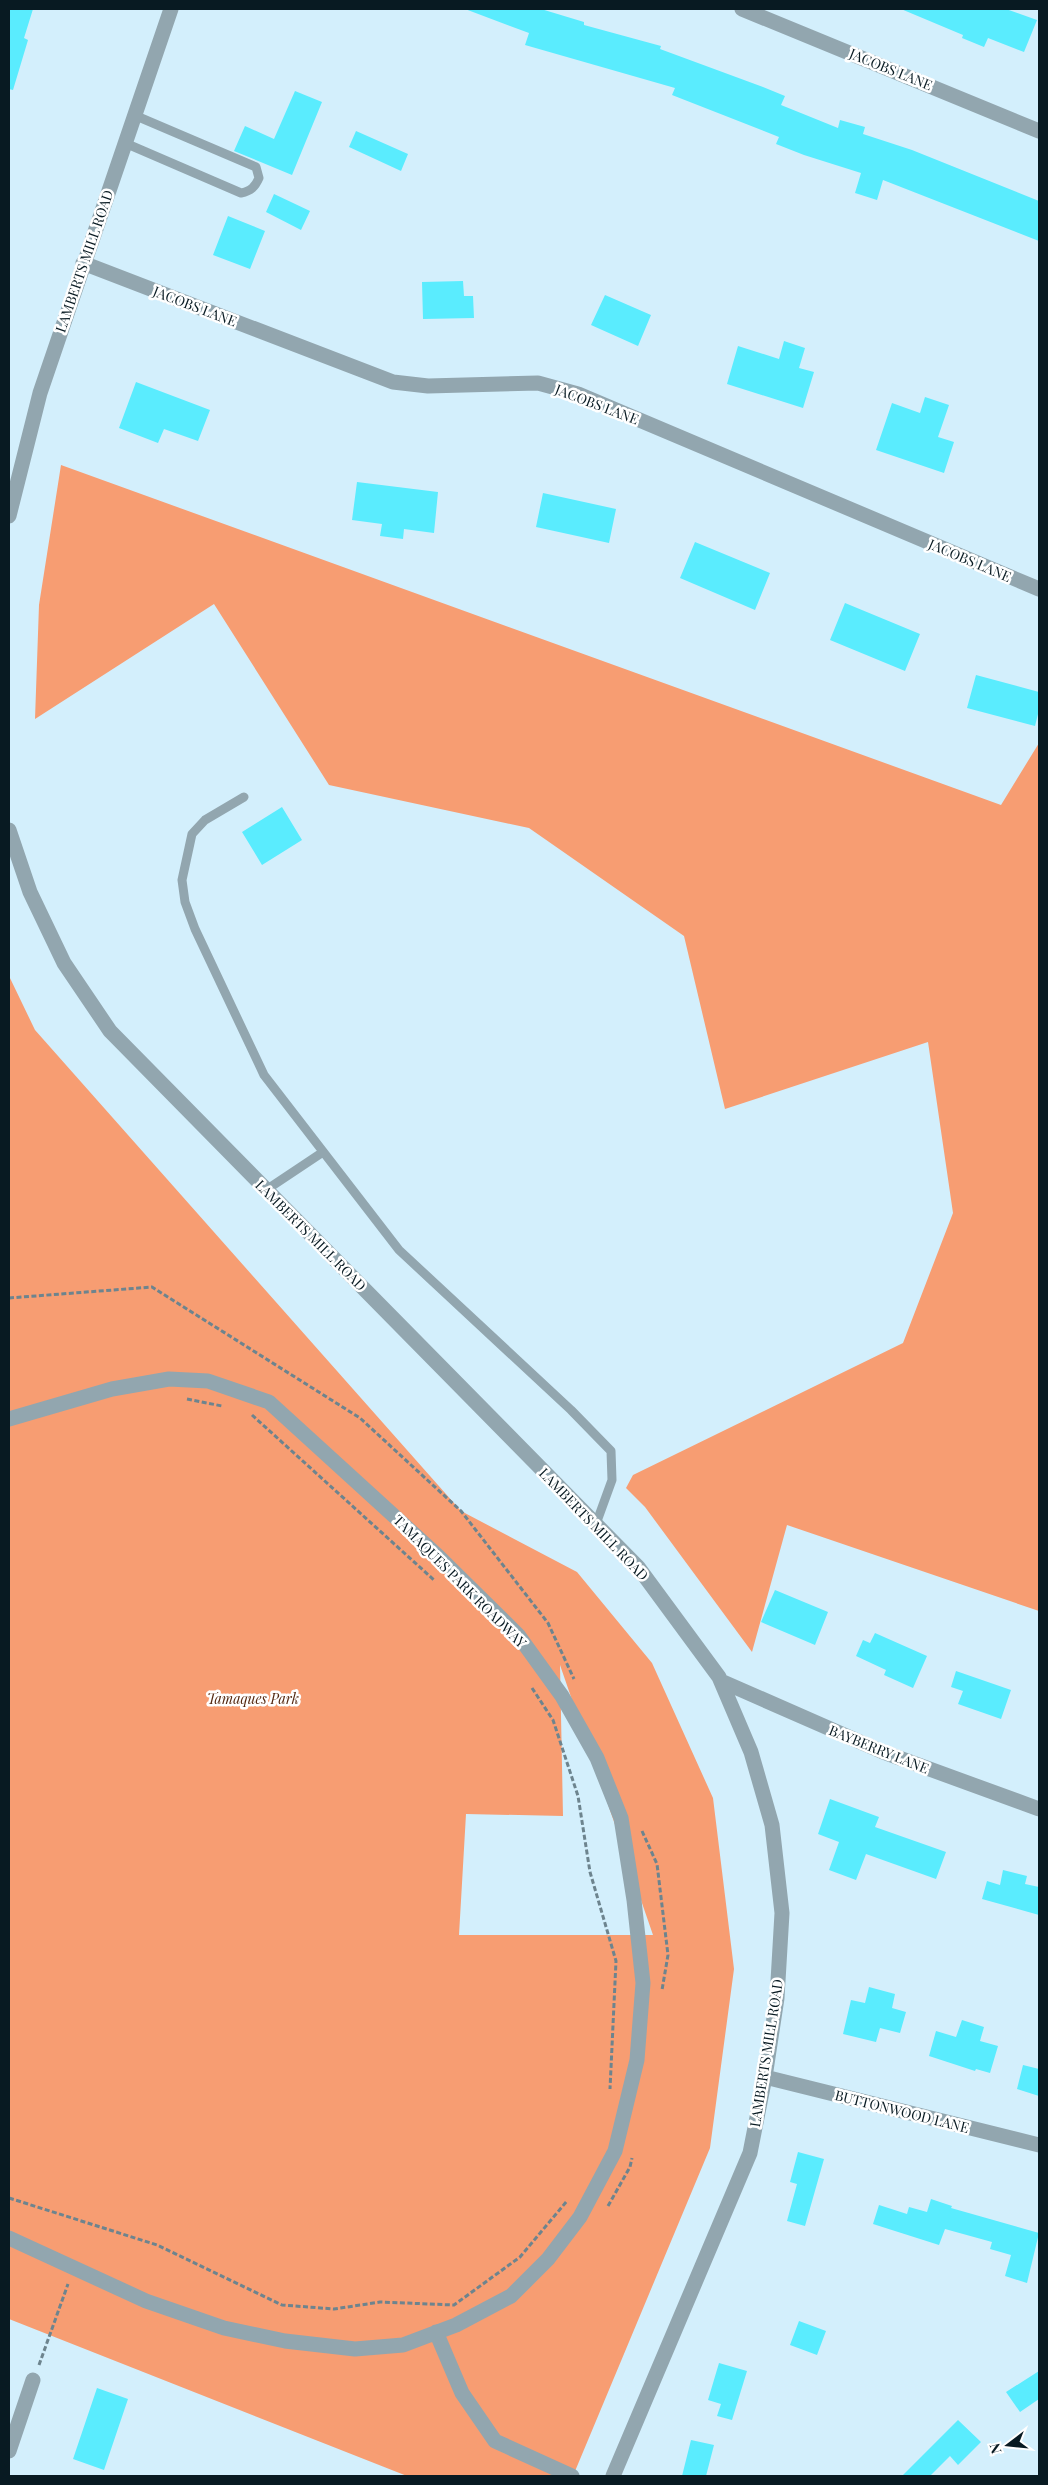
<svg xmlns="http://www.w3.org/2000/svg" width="1048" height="2485" font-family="'Playfair Display',serif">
  <rect width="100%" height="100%" fill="#d3effc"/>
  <path fill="#f79d72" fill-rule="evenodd" d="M61,465L1001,805L1039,743V1611L787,1525L752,1652L645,1507L626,1488L633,1475L903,1343L953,1213L928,1042L725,1109L684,936L529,828L329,785L214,604L35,719L39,605Z
    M9,976L35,1030L461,1511L577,1572L652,1663L713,1798L734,1969L710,2148L573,2476H407L9,2319ZM560,1665L653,1935H459L466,1814L563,1816Z"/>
  <path fill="#5aecfe" d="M9,9H33L24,38L28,40L13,90L9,89Z
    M465,9H541L584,22V25L661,46L660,49L763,87L785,96L781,105L838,128L840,120L865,127L863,134L912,150L1039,201V241L883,180L877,200L855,193L861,173L804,155L776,144L779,137L672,95L675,88L525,45L529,33Z
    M901,9H1006L1037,20L1024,52L988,38L984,47L962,38L963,35Z
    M295,91L322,102L292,175L234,151L245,126L274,139Z
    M356,131L408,154L401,171L349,147Z
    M274,194L310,211L301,230L266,212Z
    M228,216L265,231L250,269L213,255Z
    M463,281L464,296H473L474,318L423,319L422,282Z
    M605,295L651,315L638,346L591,325Z
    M784,341L805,348L799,368L814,372L803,408L727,384L738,346L779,359Z
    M136,382L210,410L198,441L164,429L158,443L119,428Z
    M925,397L949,405L938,437L954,442L944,473L876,450L892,403L920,413Z
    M357,482L438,492L434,533L404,529L403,539L380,536L382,524L352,520Z
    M543,493L616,509L609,543L536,527Z
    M695,542L770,573L755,610L680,578Z
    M845,603L920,634L905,671L830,640Z
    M976,675L1039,692V710L1035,726L967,708Z
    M282,807L302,840L262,865L242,832Z
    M775,1590L828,1612L815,1645L761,1622Z
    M875,1633L927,1656L913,1688L884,1675L886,1670L856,1656L863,1640L870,1643Z
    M956,1671L1011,1690L1001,1719L958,1704L963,1691L951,1687Z
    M830,1799L879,1817L875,1827L946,1852L936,1879L866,1854L856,1880L829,1870L839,1842L818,1834Z
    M1003,1870L1027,1876L1025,1884L1039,1887V1915L982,1899L987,1881L1000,1885Z
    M869,1987L895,1994L892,2008L906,2012L900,2033L880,2028L876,2042L843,2034L851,2000L865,2003Z
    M962,2020L984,2027L980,2041L998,2046L990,2073L976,2069L975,2071L929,2056L936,2031L956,2037Z
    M1023,2065L1039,2069V2096L1017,2089Z
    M798,2152L824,2159L805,2226L787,2221L797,2184L790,2182Z
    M931,2199L952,2206L951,2208L1039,2233L1027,2283L1005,2276L1011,2255L990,2249L992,2242L945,2229L939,2245L873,2224L879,2205L907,2214L909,2207L927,2212Z
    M799,2321L826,2331L817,2355L790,2345Z
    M719,2363L747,2371L732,2420L717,2416L721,2404L708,2400Z
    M1039,2371V2399L1020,2412L1006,2392Z
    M97,2388L128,2399L104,2470L73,2459Z
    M958,2420L981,2442L958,2465L950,2456L930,2476H902Z
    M691,2440L714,2445L706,2476H682Z"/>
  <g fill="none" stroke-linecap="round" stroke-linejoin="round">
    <path stroke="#6d848e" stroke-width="3" stroke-dasharray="5 2.5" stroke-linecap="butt" d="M9,1298L152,1287L360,1418L461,1511L548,1623L574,1679
      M187,1399L222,1406
      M252,1415L434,1580
      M532,1688L553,1720L578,1796L590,1872L616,1961L610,2089
      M642,1831L657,1864L668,1955L662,1990
      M9,2198L157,2245L282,2305L334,2309L380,2302L454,2305L520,2257L567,2201
      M608,2206L630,2167L632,2158
      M39,2365L68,2284"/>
    <path stroke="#92a6af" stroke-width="9" d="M125,143L241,193C251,191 255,187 259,178L256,167L134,115
      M244,797L205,820L192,834L182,880L185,902L195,929L264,1075L399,1250L571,1410L611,1451L612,1480L596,1524
      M266,1190L323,1152"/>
    <path stroke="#92a6af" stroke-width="15" d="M742,9L1039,131
      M83,263L393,382L428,386L538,383L578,394L1039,589
      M9,516L40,393L171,9
      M9,830L30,892L64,963L110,1031L638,1567L719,1677L751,1752L772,1825L782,1913L777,1998L765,2077L750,2153L613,2476
      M9,1419L112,1389L169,1379L208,1381L269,1402L439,1557L518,1635L562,1696L597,1758L621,1818L634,1900L643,1983L637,2060L615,2151L580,2217L548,2259L511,2296L456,2325L403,2345L355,2349L285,2341L224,2328L146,2301L9,2238
      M721,1681L883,1752L1039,1809
      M765,2077L1039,2145
      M436,2332L462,2393L495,2441L572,2476
      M9,2451L33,2380"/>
  </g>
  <g text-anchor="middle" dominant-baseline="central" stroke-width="5" stroke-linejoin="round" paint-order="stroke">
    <g font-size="14" fill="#081a22" stroke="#fff">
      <text transform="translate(891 69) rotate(22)">JACOBS LANE</text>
      <text transform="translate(84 261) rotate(-71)">LAMBERTS MILL ROAD</text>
      <text transform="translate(195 306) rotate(21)">JACOBS LANE</text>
      <text transform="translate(597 404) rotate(21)">JACOBS LANE</text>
      <text transform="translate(970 560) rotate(23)">JACOBS LANE</text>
      <text transform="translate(311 1235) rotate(45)">LAMBERTS MILL ROAD</text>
      <text transform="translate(594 1524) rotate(46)">LAMBERTS MILL ROAD</text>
      <text transform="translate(460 1581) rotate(45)">TAMAQUES PARK ROADWAY</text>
      <text transform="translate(879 1749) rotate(22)">BAYBERRY LANE</text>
      <text transform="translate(766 2053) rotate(-81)">LAMBERTS MILL ROAD</text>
      <text transform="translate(902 2111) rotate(14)">BUTTONWOOD LANE</text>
    </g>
    <g font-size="14" font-style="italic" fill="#542810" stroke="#fff">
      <text x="253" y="1698">Tamaques Park</text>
    </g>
  </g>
  <rect width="1048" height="2485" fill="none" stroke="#081a22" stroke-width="20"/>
  <g transform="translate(1008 2445) rotate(254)" stroke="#ffffff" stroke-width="4" paint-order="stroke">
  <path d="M0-4L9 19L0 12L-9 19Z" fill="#081a22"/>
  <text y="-8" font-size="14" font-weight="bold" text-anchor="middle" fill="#081a22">N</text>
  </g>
</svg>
